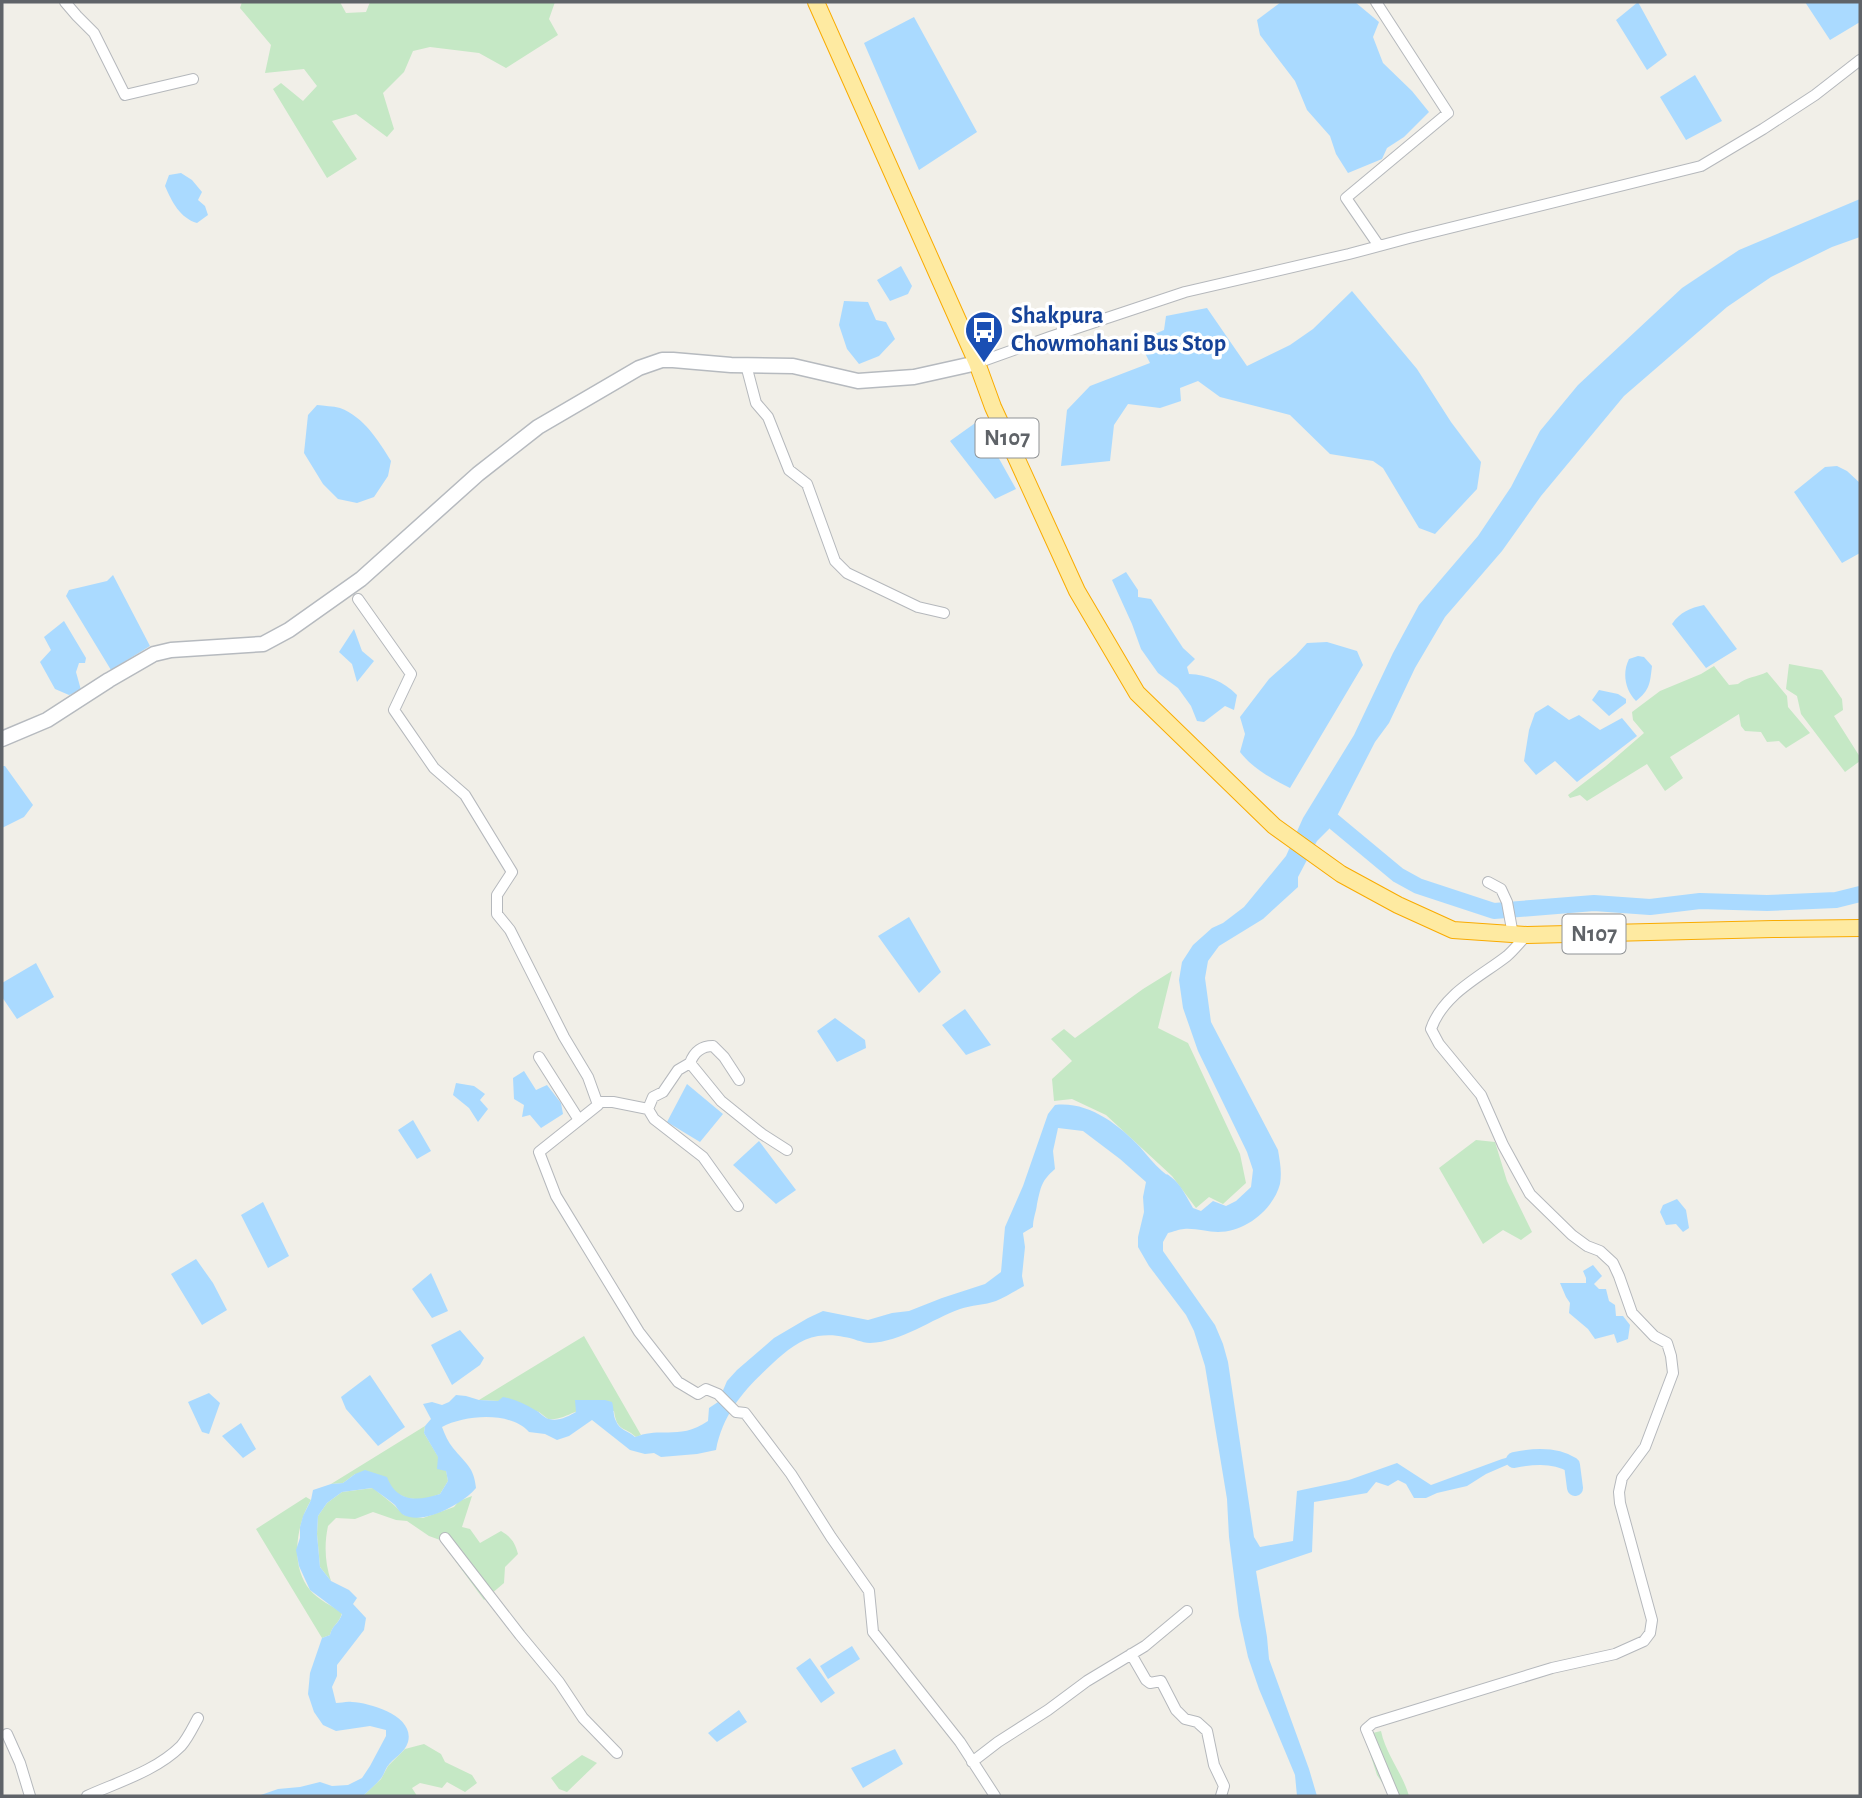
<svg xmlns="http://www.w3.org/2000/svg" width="1862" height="1798" font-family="'Alegreya Sans',sans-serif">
  <rect width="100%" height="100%" fill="#f1efe8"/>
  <path fill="#c5e8c5" d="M242,2H340L346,13L366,12L370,2H555L549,19L558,35L506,68L479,53L430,47L413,51L404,72L383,93L394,129L387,137L356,114L332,121L357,159L327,178L273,89L281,83L303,101L317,86L304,69L265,73L271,45L240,8Z
    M1789,664L1822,670L1842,699L1843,710L1834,716L1860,757V761L1845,772L1801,714L1797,696L1786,689Z
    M1714,666L1729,685L1738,684C1746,677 1757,677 1767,672L1787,696L1788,707L1810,733L1786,748L1779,741L1767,742L1761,732L1745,731L1741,726L1739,714L1670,757L1683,778L1665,791L1647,764L1587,801L1580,795L1570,798L1568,795L1606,766L1644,733L1633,720L1632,712L1660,691L1701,674Z
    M1172,971L1158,1028L1188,1043L1240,1154L1246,1183L1223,1204L1209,1197L1196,1208L1172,1176L1106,1115L1072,1099L1054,1101L1052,1079L1072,1061L1051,1039L1064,1029L1075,1038L1143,989Z
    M1476,1140L1495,1142L1507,1181L1532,1232L1521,1240L1503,1230L1483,1244L1439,1168Z
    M584,1336L641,1435L636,1437C624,1426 617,1432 614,1411C603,1411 585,1408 575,1412C565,1416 559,1420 548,1419L539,1412L499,1401L479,1400Z
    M425,1426L424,1433L446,1470L448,1481L440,1494L423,1500L407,1498L355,1474L343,1483L331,1484Z
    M373,1488L394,1505L404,1515L423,1518L454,1507L459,1501L472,1496L462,1527L470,1529L480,1543L501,1531C511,1537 515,1542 518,1554L505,1567L504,1583L484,1600L440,1540L429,1536L407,1521L396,1520L373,1512L355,1519L336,1518L328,1526C324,1545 325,1563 331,1581L320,1567L317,1534L318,1516L327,1503L342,1492Z
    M306,1497L311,1500C296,1525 290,1566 310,1590C318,1600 333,1606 342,1613C339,1624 332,1625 330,1635L322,1638L256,1529Z
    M1381,1731C1386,1755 1403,1774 1409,1796H1391L1377,1775L1364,1735Z
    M424,1744L441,1754L445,1762L472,1775L477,1783L465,1792L447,1782L442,1788L420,1783L412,1788L417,1796H363L381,1779L388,1766L405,1749Z
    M582,1755L597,1763L567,1792L559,1789L551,1778Z"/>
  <path fill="#aadaff" d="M1281,2H1355L1379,22L1373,37L1383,63L1412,91L1429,112L1404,137L1387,148L1382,159L1348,173L1336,154L1330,136L1307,110L1295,81L1260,35L1257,20Z
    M1638,2L1667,55L1647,70L1616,20Z
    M1805,2H1860V22L1830,40Z
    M914,17L977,132L919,170L864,43Z
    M1695,75L1722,121L1686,140L1660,97Z
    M181,173L192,180L202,192L198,200L205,206L208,215L197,223C180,218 172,202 165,186L169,175Z
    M1860,199V237L1832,247L1771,277L1727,307L1624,396L1541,496L1502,551L1445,617L1415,668L1389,723L1375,742L1338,814L1329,829L1317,841L1298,877V887L1263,919L1219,946L1208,961L1205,978L1211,1022L1278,1150C1280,1162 1282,1172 1280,1184C1273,1210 1245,1232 1218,1232C1207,1232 1195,1228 1184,1229C1179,1229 1173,1232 1168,1233L1163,1242V1251L1215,1325L1223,1344L1228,1362L1254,1537L1260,1547L1293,1541L1297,1491L1349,1480L1397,1463L1431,1485L1502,1459L1532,1451L1535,1461L1509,1464L1486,1474L1467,1486L1437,1493L1426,1498H1414L1406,1484L1398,1480L1388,1486L1376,1482L1367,1493L1314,1502L1312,1552L1256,1571L1267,1637L1269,1659L1309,1769L1317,1796H1297L1295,1775L1259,1689L1248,1657L1239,1616L1229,1537L1227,1499L1205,1366L1194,1331L1186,1315L1149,1266L1138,1247V1237L1144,1212L1143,1197L1146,1182L1120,1159L1083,1131L1058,1128L1053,1151L1055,1169C1041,1181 1041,1187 1037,1204C1036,1213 1033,1218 1033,1227L1023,1233L1025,1247L1022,1276L1024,1286C1015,1291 1005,1297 996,1301C985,1305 971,1305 960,1309C932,1319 901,1342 870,1343C862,1343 853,1338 844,1337C836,1335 826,1335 818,1336C800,1339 786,1351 773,1363C746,1388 723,1412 716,1450L697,1454L661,1457L654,1453L645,1454L630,1450L592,1420L569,1436L557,1440L545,1434L529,1432C510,1411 465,1415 442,1427C445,1435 448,1442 453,1448C466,1464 474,1467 476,1488C464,1503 422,1527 402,1514C399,1511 397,1508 395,1505C388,1499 380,1494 372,1488L342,1492L327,1503L318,1516L317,1534L320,1567L331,1581L349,1590L357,1598L353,1604L366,1618L364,1630L337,1665V1676L332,1687L336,1703C341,1703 347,1701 352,1702C371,1703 415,1716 408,1742C405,1753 393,1758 387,1767C385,1770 384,1774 382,1777C377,1784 369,1790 363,1796H258L278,1789L300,1787L320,1782L332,1786L348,1785L362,1778L370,1766L386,1736V1730L370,1726L336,1731L323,1725L314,1712L308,1694L310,1673L322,1638L330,1635C332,1625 339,1624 342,1614L310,1590L299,1566L296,1550L300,1538V1527L303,1516L311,1500L313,1490L331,1484L343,1483L355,1474L365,1470L387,1477C397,1503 418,1501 440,1494L448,1481L446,1471L437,1469L438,1457L424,1433L425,1426L431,1419L423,1404L432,1402L442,1405L449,1402L456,1395L466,1396L479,1400L498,1401L503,1397C515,1399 525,1404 535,1410C540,1412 544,1418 549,1419C558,1422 569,1416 576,1412L575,1400H605L612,1402C614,1408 613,1416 616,1421C619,1430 629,1431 635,1437C662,1426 679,1441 708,1421L709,1408L718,1402L727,1381L737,1370L774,1338L808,1318L823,1311L868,1320L892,1313L909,1311L942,1298L985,1284L1001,1272L1005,1227L1023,1186L1048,1114L1055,1105C1088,1101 1118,1124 1140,1147C1147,1155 1154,1164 1162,1171C1170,1178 1163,1171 1171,1177C1181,1184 1187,1198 1193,1208L1201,1211L1213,1201L1226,1206L1236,1201L1251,1187L1253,1170L1247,1152L1198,1051L1183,1008L1179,980L1182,962L1193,945L1212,928L1223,923L1244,907L1286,856L1303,818L1354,735L1393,653L1419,605L1478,536L1511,487L1540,431L1578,385L1682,288L1739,250Z
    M901,266L912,286L908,294L890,301L877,280Z
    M1352,291L1417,369L1451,422L1481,462L1477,489L1435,534L1419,528L1383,468L1373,461L1330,454L1290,415L1220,397L1198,381L1180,388L1181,401L1160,408L1128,404L1114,425L1110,461L1061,466L1067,410L1090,386L1150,363L1139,341L1164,330L1166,316L1207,308L1247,366L1290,345L1313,329Z
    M844,301L868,302L876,320L886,322L895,339L879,356L859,364L847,349L839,325Z
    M317,405C324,406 333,406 340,408C364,417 378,440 391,461L388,476L374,497L357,503L338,499L323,484L304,453L308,415Z
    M978,421L1016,489L995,499L950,441Z
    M1837,466L1847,471L1860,483V553L1842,563L1794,492L1825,467Z
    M1126,572L1138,590V597L1151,599L1183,648L1195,659L1187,667L1189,674C1208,675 1223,681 1237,695L1234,710L1225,706L1204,722L1197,721L1191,706L1178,688L1158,673L1141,649L1132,624L1112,580Z
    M113,575L150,646L111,670L66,596L69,590L107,581Z
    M1704,605L1737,649L1706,668L1672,624C1680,612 1690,608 1704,605Z
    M64,621L86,658L85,663H79L76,672L81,690L69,695L55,689L40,662L51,650L44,637Z
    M354,629L362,651L374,661L357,682L352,664L339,652Z
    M1327,642L1357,651L1363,665L1290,788C1271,778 1253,769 1240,752L1245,734L1240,717L1269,679L1296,655L1307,643Z
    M1638,656L1644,657L1652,666C1650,683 1650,690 1636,701C1625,690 1622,673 1629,659Z
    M1599,690L1618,694L1626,699V703L1609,716L1592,700Z
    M1548,705L1569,720L1579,715L1600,730L1622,718L1637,736L1577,782L1555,761L1536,775L1524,761L1529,730L1535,713Z
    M2,766H5L33,805L24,817L2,828Z
    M909,917L941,972L919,993L878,936Z
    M36,963L54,997L17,1019L2,997V983Z
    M965,1009L991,1045L966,1055L942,1025Z
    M835,1018L865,1040L866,1048L837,1062L817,1031Z
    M524,1071L536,1090L547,1085L561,1103L563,1114L541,1128L530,1115L522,1117L524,1105L514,1099L513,1078Z
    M456,1083L474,1086L485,1094L480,1100L488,1109L478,1122L469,1108L453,1095Z
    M687,1084L723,1114L700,1142L667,1122Z
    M413,1120L431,1151L417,1159L398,1130Z
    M759,1141L796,1190L776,1204L733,1165Z
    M1677,1199L1686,1210L1689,1228L1683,1232L1676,1224L1666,1225L1660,1212L1663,1205Z
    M263,1202L289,1256L268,1268L241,1215Z
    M196,1259L213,1283L227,1310L202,1325L171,1274Z
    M1593,1265L1602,1276L1594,1284L1599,1289H1606L1609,1301L1615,1305L1616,1316H1623L1630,1325L1628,1339L1617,1343L1614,1334L1595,1339L1588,1329L1569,1313L1570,1303L1566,1297L1560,1283H1586V1278L1583,1271Z
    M431,1273L448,1311L432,1318L412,1289Z
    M460,1330L484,1358L480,1365L452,1385L431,1345Z
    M370,1375L405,1427L378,1446L346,1409L341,1397Z
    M209,1393L220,1403L209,1434L202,1432L188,1402Z
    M241,1423L256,1449L243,1458L222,1436Z
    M852,1646L860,1659L828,1679L820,1666Z
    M810,1658L835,1693L821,1703L796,1668Z
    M739,1710L747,1722L717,1742L708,1733Z
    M895,1749L903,1764L863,1788L851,1768Z"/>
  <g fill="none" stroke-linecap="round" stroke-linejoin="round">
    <path stroke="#aadaff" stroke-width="16" d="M1326,819L1333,821L1398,875L1418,886L1494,911L1594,903L1650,907L1700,901L1767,903L1836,900L1860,894
      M1514,1460C1533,1456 1555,1454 1572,1465L1575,1488"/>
    <defs>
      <path id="minor" d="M65,2L77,16L94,33L125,95L193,79
        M1376,2L1448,113L1346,198L1379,246
        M977,363L1050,337L1185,292L1349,254L1409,238L1701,166L1763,129L1815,95L1860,60
        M746,365L756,403L768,417L789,470L807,484L835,561L847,573L918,607L944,613
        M358,599L411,674L394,710L434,768L465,795L512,872L497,895V914L510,930L564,1037L588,1077L597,1102L598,1105L539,1152L556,1196L639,1332L678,1382L698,1394L706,1389L718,1394L736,1412L745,1413L791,1474L831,1537L869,1591L873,1632L960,1742L995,1796
        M1488,882L1501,889L1507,902L1513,935
        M539,1057L579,1120
        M739,1080L724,1057L713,1046C701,1046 694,1052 690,1063L721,1101L762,1134L787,1150
        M597,1102H613L648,1109L654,1119L703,1157L738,1206
        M648,1109L653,1097L663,1092L678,1070L690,1063
        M445,1538L520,1635L559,1682L583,1718L617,1753
        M1131,1654L1146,1680L1150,1683L1161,1681L1176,1710L1185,1719L1197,1722L1207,1731L1214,1765L1224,1786L1221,1796
        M7,1734L20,1763L30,1796
        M972,1762L998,1742L1048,1710L1087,1681L1145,1646L1187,1611
        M87,1796C118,1782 156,1771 181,1746C188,1738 193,1727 198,1718
        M1394,1796L1366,1729L1373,1723L1552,1668L1615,1654L1644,1641L1650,1633L1652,1620L1620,1503L1619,1492L1622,1478L1645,1447L1673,1373L1671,1356L1667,1343L1654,1336L1632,1313L1619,1276L1613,1263L1600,1251L1587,1246L1572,1235L1530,1194L1503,1145L1481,1095L1439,1044L1431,1029C1443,994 1480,977 1507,956C1514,950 1520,942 1527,935"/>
      <path id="secondary" d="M2,739L47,720L109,680L154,654L171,650L263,644L289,630L361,579L478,474L538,427L639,368L662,360H673L731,365L793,366L858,381L914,377L977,363"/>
      <path id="trunk" d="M816,2L977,363L993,407L1077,591L1137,693L1274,826L1341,874L1398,905L1453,930L1527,935L1773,929L1860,928"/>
    </defs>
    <use href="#minor" stroke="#b5b8bc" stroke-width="12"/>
    <use href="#secondary" stroke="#b6babf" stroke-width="17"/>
    <use href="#trunk" stroke="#f9ab00" stroke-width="18"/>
    <use href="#minor" stroke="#fff" stroke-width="10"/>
    <use href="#secondary" stroke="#fff" stroke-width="14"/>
    <use href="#trunk" stroke="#feeaa1" stroke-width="16"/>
  </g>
  <defs>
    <symbol id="bus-pin" viewBox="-11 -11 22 30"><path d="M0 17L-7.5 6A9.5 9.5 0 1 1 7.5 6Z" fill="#1a4fb4" stroke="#fff"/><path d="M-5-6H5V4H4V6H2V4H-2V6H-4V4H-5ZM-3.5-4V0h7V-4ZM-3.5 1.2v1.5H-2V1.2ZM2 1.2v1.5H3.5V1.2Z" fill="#fff"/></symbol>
  </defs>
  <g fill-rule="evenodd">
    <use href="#bus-pin" x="962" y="308" width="44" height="60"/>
  </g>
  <g text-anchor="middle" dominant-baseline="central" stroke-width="7" stroke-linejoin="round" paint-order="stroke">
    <g fill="#fff" stroke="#8f9295" stroke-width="2">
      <rect x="975.5" y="418.5" width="63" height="39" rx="5"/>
      <rect x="1562.5" y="914.5" width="63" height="39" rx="5"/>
    </g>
    <g font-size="23" font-weight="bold" fill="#5f6368">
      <text x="1007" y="438">N107</text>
      <text x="1594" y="934">N107</text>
    </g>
    <g font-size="24" font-weight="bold" fill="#164399" stroke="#fff" text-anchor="start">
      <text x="1011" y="316">Shakpura<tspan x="1011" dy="28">Chowmohani Bus Stop</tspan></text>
    </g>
  </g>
  <rect width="1862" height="1798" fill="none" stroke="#5f6368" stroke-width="7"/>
</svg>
